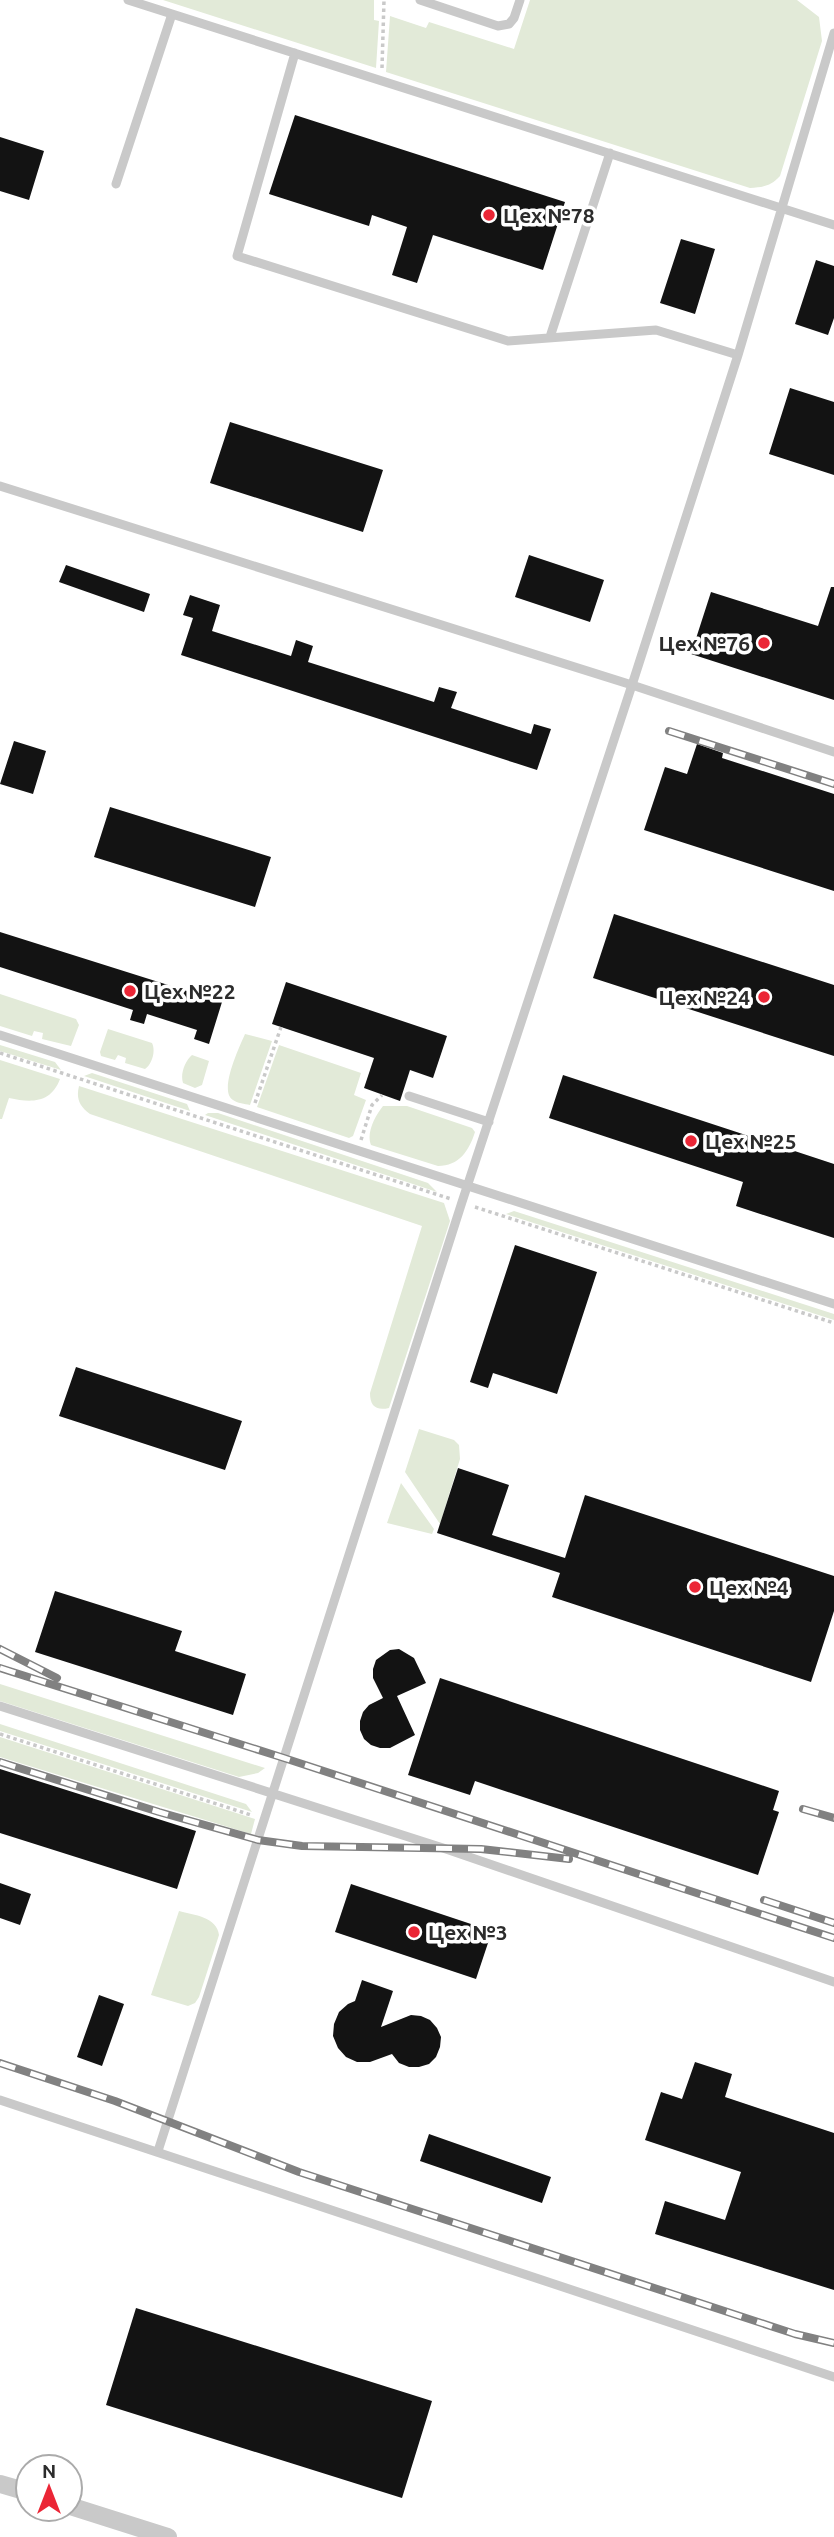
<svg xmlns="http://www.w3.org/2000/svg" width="834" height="2537" font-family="Ubuntu,sans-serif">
  <rect width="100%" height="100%" fill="#fff"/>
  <path fill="#e2ead8" d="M163,0H374V20L379,21L376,68Z
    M530,0H797L819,17L822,41L780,176C771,186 764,187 750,188L386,72L390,16L426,28L429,22L514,49Z
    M0,994L76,1019L79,1025L71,1046L42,1039L43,1033L34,1031L32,1036L0,1026Z
    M108,1029L152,1043C156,1051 152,1064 145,1069L125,1063L126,1058L118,1055L115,1060L101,1056L100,1052Z
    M245,1034L272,1041L250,1105C245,1104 237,1103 233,1100C218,1091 240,1046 245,1034Z
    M0,1045L55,1062L61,1070L0,1051Z
    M279,1045L361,1073L354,1095L366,1100L353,1136L349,1138L257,1107Z
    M192,1055L209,1061L202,1085L195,1088L183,1083C180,1074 185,1061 192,1055Z
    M0,1060L60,1079C51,1103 32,1103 9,1098L2,1119H0Z
    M92,1073L187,1104L190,1111L84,1076Z
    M79,1086L444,1203L450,1221L389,1408C376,1411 370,1406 370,1393L422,1226L90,1114C79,1106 76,1098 79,1086Z
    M383,1106H407L472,1128L475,1132C469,1151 459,1166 438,1166L371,1145C366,1133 375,1116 383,1106Z
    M208,1113H218L428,1183L437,1192L205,1115Z
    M514,1211L834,1314V1320L506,1214Z
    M419,1429L454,1440L459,1445L460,1459L440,1524L405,1472Z
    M401,1483L434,1529L432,1534L387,1523Z
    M0,1684L265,1768L258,1773L239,1777L0,1701Z
    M0,1724L246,1804L252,1812L0,1731Z
    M0,1737L255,1819L251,1834L0,1757Z
    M179,1911C194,1915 217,1917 219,1935L199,1997L195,2003L188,2006L151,1995Z"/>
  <path fill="#131313" d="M295,115L565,202L543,270L433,235L417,283L392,275L407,227L372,215L369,226L269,194Z
    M0,137L44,151L29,200L0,191Z
    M681,239L715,249L695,314L660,303Z
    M816,260L834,266V318L828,335L795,324Z
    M790,388L834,402V475L769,454Z
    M230,422L383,470L363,532L210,483Z
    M529,555L604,580L590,622L515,597Z
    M66,565L150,594L144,612L59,582Z
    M831,587H834V700L691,654L711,592L818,626Z
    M190,595L220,605L212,631L291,656L296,640L313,646L308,662L434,702L439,687L457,692L451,708L531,734L534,724L551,729L537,770L181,655L193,618L183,615Z
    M14,741L46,751L33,794L0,784Z
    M697,744L723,753L722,758L834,794V891L644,830L665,767L687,774Z
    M110,807L271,857L255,907L94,857Z
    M614,914L834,985V1056L593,978Z
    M0,932L222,1002L209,1044L194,1039L197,1030L147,1014L144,1024L130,1020L133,1010L0,967Z
    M286,982L447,1036L433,1078L410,1070L400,1101L364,1088L374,1058L272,1024Z
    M563,1075L834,1164V1238L736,1206L743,1182L549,1118Z
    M515,1245L597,1272L557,1394L493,1373L488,1388L470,1382Z
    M76,1367L242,1421L225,1470L59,1416Z
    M458,1468L509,1485L492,1535L565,1558L585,1495L834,1576V1611L811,1682L552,1597L560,1573L437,1533Z
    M55,1591L182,1631L175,1651L246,1674L233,1715L35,1652Z
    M399,1649L414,1658L426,1683L397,1696L415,1735L390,1748H380L371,1745L364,1739L360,1730V1721L363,1712L369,1705L383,1698L373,1678V1669L376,1660L390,1650Z
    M440,1678L779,1791L773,1810L779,1812L758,1875L475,1781L470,1795L408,1775Z
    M0,1769L196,1831L177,1889L0,1833Z
    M0,1883L31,1894L20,1925L0,1918Z
    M351,1884L492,1931L476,1979L335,1932Z
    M362,1980L393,1991L381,2027L411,2015L421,2016L430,2020L437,2028L441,2037L440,2047L436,2057L429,2064L419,2067H409L399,2063L392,2054L370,2062H357L346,2057L338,2048L333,2036L334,2024L339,2012L348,2004L355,2001Z
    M99,1995L124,2004L102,2066L77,2057Z
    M695,2062L732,2074L725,2097L834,2133V2290L655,2234L665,2201L725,2220L741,2172L645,2140L661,2092L682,2099Z
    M429,2134L551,2177L542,2203L420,2161Z
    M136,2308L432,2401L402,2498L106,2405Z"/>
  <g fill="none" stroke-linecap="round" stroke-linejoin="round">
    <path stroke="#c9c9c9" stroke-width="3.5" stroke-dasharray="3.5 3.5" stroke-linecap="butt" d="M382,68L384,0
      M0,1053L451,1199
      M255,1103L281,1027
      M361,1140L372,1105L382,1095
      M475,1207L834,1323
      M0,1734L251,1815"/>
    <path stroke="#c9c9c9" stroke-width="9" d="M128,0L834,225
      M420,0L498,26L509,24L514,18L520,0
      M295,53L237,256L508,341L656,330L738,355
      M116,184L172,14
      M550,337L610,153
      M0,486L632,685L834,752
      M0,1035L834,1304
      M409,1096L489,1122
      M0,1706L443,1848L834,1982
      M0,2100L834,2377
      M158,2151L462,1202L632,685L738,355L834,33"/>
    <path stroke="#c9c9c9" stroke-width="18" d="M0,2484L28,2492
      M70,2506L168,2537"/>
    <defs>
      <path id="rail" d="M669,731L834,784
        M0,1649L57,1678
        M0,1668L284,1758L834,1938
        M0,1762L159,1812L258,1840L302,1846L481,1849L569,1859
        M803,1809L834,1818
        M764,1900L834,1923
        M0,2063L115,2101L299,2172L795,2334L834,2343"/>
    </defs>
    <use href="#rail" stroke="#818181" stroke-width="8"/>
    <use href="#rail" stroke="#fff" stroke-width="5" stroke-dasharray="16" stroke-linecap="butt"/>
  </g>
  <g fill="#eb2636" stroke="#fff" stroke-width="2.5">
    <circle cx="489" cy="215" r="7"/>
    <circle cx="764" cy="643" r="7"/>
    <circle cx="130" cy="991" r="7"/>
    <circle cx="764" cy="997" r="7"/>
    <circle cx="691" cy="1141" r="7"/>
    <circle cx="695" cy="1587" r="7"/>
    <circle cx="414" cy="1932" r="7"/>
  </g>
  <g text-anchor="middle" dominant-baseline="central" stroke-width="7" stroke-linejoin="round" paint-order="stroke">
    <g font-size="21" font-weight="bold" fill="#2c2c2c" stroke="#fff" text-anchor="start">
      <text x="503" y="215">Цех №78</text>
      <text x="750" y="643" text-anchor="end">Цех №76</text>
      <text x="144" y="991">Цех №22</text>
      <text x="750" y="997" text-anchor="end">Цех №24</text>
      <text x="705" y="1141">Цех №25</text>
      <text x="709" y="1587">Цех №4</text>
      <text x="428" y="1932">Цех №3</text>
    </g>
  </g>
  <g transform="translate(49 2488)"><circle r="33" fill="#ffffff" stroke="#ababab" stroke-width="2"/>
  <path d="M0-5L12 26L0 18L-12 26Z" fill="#eb2636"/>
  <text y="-10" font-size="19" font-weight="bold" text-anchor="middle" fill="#2c2c2c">N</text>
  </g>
</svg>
